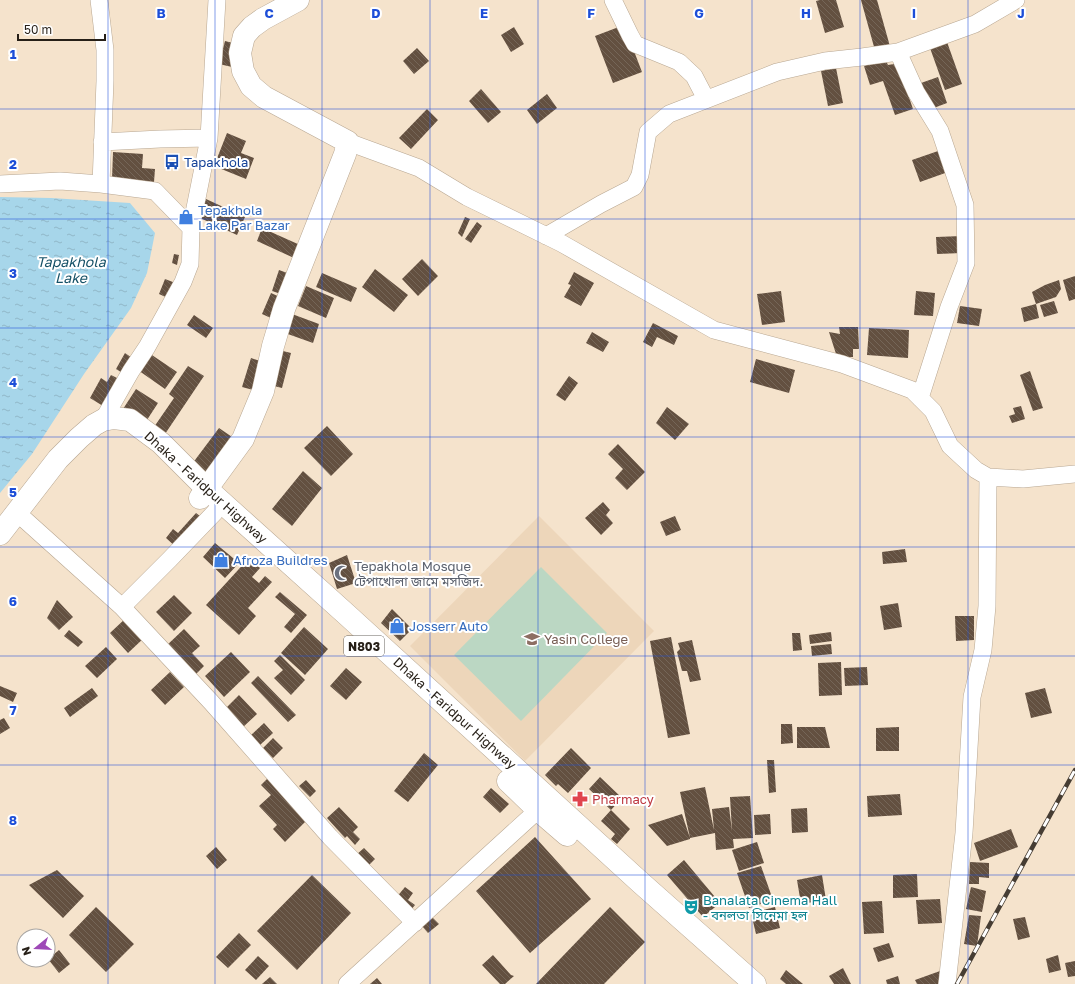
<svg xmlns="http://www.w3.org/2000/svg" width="1075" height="984" font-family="'Golos Text','Noto Sans Bengali',sans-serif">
  <defs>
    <pattern id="water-ripples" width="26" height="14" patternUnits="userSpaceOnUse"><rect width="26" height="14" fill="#a7d6ea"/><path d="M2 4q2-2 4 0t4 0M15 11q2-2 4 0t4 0" fill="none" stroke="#90b7c8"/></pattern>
    <pattern id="building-back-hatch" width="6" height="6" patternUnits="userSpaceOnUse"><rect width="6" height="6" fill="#635040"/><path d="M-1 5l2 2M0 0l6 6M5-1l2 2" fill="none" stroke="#756658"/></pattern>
  </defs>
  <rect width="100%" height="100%" fill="#f5e3cc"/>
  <path fill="#edd6ba" d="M539,516L654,631L525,761L410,646Z"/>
  <path fill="#bbd7c3" d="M541,567L607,633L521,721L454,655Z"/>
  <path fill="url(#water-ripples)" d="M0,197L51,198L130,203L155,233L147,273L131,308L84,374L32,454L0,493Z"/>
  <path fill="url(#building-back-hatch)" d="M820,0H836L844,27L825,33L816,1Z
    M861,0H877L891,50L876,54Z
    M624,25L642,72L613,83L595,36Z
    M514,27L524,44L511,52L501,35Z
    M225,41L237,44L232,67L219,64Z
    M947,42L962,84L945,90L930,48Z
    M417,48L429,61L414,74L403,61Z
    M881,60L886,61L888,65L894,64L899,68L913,109L895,115L883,81L870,85L864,66Z
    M836,68L843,103L828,106L821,71Z
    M938,77L947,103L931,109L921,83Z
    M481,89L501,112L488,123L469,101Z
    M547,94L557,108L537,124L527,110Z
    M427,109L438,120L411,149L399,138Z
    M227,133L246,141L241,153L254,158L246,179L214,166Z
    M941,150L948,172L920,182L912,160Z
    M113,152L143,154L142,168L155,169L154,182L112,179Z
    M206,199L245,217L237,235L198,217Z
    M465,217L470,219L462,237L458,233Z
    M477,222L482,226L471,243L465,239Z
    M262,228L300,245L294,258L257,241Z
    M962,236V253L937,254L936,237Z
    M174,254L179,255L177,265L172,263Z
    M422,259L438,276L418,296L402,279Z
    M375,269L408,295L394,312L362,287Z
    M279,270L290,274L284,295L272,291Z
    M574,272L594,283L581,306L564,297L571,285L568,284Z
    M322,273L357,288L351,302L316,287Z
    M1075,276V299L1069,301L1063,280Z
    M165,279L178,284L172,300L159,294Z
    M1059,280L1061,289L1056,297L1036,304L1032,292L1045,285Z
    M306,286L334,298L326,318L298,306Z
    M781,291L785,322L762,325L757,294Z
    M916,291L935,293L933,316L914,315Z
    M271,293L282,298L273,319L262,314Z
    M1054,301L1058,313L1044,317L1040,305Z
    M1036,304L1039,318L1024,322L1021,308Z
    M960,306L982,309L979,326L957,323Z
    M292,314L319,324L313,343L285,333Z
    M194,315L213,328L206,338L187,325Z
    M653,323L678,336L674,345L657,337L652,347L643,342Z
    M839,327H858L859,349H853V357H837L829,332L840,334Z
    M869,328L909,330L908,358L867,355Z
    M592,332L609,342L603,352L586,343Z
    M279,350L291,353L282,388L270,385Z
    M146,351L177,372L165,389L135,368Z
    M125,353L135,360L124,374L116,369Z
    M251,358L266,363L257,391L242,387Z
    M756,359L795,370L789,393L750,382Z
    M188,366L204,376L165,434L154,427L174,398L169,394Z
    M1030,371L1043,408L1033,411L1020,375Z
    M111,375L119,379L103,406L90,398L101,378L107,382Z
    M569,376L578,383L565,401L556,395Z
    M136,389L158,403L145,423L123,409Z
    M1021,406L1025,419L1012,423L1009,416L1015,414L1013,408Z
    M667,407L689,424L675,440L656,423Z
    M327,426L353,454L331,476L304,448Z
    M219,428L235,439L205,479L189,468Z
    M618,444L645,472L627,490L615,478L623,469L608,454Z
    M303,471L322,488L292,526L272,509Z
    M603,502L610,510L606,515L613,523L601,535L585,518Z
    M196,513L205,520L178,549L166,538L173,529L178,533Z
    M675,516L681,530L666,536L660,522Z
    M215,543L239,563L225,578L203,557Z
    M905,549L907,562L883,564L882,552Z
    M347,555L356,583L337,589L329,563Z
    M249,558L260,568L252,577L259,583L265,576L272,582L248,608L256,616L239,635L206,605Z
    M280,592L307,615L291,633L284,627L295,614L275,597Z
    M174,595L192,613L174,631L156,612Z
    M57,600L73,617L59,630L47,618Z
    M898,603L902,627L884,630L880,606Z
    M392,609L412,629L400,641L381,623Z
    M955,616H974V640L956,641Z
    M127,617L145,637L128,653L110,633Z
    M304,627L328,649L305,675L281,653Z
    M184,629L200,646L192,653L204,666L193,677L165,647Z
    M69,630L83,642L78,647L64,636Z
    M831,632L832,641L810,644L809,635Z
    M792,633H800L802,650L793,651Z
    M671,637L690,734L668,738L650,641Z
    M692,640L701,680L690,682L687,671H682L677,652L680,649L678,643Z
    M831,644L832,654L812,656L811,646Z
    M106,647L117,659L97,678L85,666Z
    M231,652L250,672L224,697L205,676Z
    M280,655L305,680L291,695L274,678L283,670L274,661Z
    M841,662L842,695L819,696L818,663Z
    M867,667L868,685L845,686L844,668Z
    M346,668L362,682L346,700L330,686Z
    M170,672L184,687L165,705L151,690Z
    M258,676L296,715L288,722L251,683Z
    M0,686L17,693L13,702L0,696Z
    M92,688L98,696L70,717L64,708Z
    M1045,688L1052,713L1031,718L1025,693Z
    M239,695L257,714L242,728L225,709Z
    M4,718L10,728L0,734V720Z
    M264,723L273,733L260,745L251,735Z
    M781,724H792L793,743L781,744Z
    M797,727H825L830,748H797Z
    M899,727V751H876V728Z
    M273,738L283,748L273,758L263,748Z
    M571,748L591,768L568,793L558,784L556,786L545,775Z
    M424,753L438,765L408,802L394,791Z
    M767,760H774L776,792L769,793Z
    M269,777L308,819L285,842L273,829L277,825L259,806L271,795L261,785Z
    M600,777L622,798L611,810L589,789Z
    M306,780L316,791L310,797L299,786Z
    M705,787L714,830L712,809L729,807L732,831L730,797L750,796L753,838L733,839L734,848L716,850L715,833L690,838V839L667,846L648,825L682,814L690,838L680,792Z
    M491,788L509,804L500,813L483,797Z
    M900,794L902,815L868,817L867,796Z
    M339,807L358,827L353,832L360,839L355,845L347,836L345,838L327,818Z
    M807,808L808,832L792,833L791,809Z
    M611,810L630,829L617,844L611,839L615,834L601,821Z
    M770,814L771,834L755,835L754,815Z
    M1011,829L1018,847L980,861L974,843Z
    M535,837L591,899L530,953L476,891Z
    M757,842L764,863L739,871L732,850Z
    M216,847L227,860L217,869L206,856Z
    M364,848L375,859L367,867L356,855Z
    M684,860L720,903L703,917L667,875Z
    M970,862L989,863V878L979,877V884H969Z
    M761,866L773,900L749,908L737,873Z
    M57,870L84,896L63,918L29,885Z
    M917,874L918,897L893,898V875Z
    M312,875L351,913L297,970L257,931Z
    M822,875L826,900L801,904L797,880Z
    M405,887L413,893L408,900L415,905L410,911L395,899Z
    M971,887L986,891L982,912L966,909Z
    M940,899L942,923L918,924L916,900Z
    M882,901L884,933L864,934L862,902Z
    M96,907L134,944L106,972L69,935Z
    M610,907L645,942L604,984H536Z
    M775,907L780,928L756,934L751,913Z
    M969,915L981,916L977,946L964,944Z
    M432,917L439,924L428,933L422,926Z
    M1025,917L1030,937L1018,940L1013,919Z
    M239,933L251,945L228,968L216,957Z
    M889,943L894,957L878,962L873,948Z
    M59,950L70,964L59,973L48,959Z
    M493,955L511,975L514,976L505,984H500L482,965Z
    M1058,955L1061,970L1049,973L1046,959Z
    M258,956L269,966L256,980L245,970Z
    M1075,961V976L1068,977L1065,963Z
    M843,968L851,984H834L829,976Z
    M786,970L803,984H786L780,979Z
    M940,971L943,984H917L915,980Z
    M898,976L900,984H887L886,980Z
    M270,977L277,984H262Z
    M377,978L382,984H370Z"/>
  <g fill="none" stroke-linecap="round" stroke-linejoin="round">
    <defs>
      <path id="minor" d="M99,0L105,50V81L101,184
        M613,0L630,35L635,44L679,62L694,76L706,99
        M898,52L916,92L940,131L965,205L966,263L949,307L920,398
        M102,142L160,139L209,138
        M348,142L419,168L467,197L561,243L714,330L842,364L912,390L933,411L950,446L976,470L988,477L1023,479L1075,474
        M0,184L60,181L101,184L155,191L191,228L190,264L183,282L147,347L131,371L103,420
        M191,228L209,138L217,0
        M546,236L601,204L634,187L640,175L648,132L669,114L777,72L825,61L862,57L898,52L975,24L1016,0
        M24,519L122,607L211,702L330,837L415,923
        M122,607L170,559L215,512
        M347,984L538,810L545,800
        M947,984L964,833L972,697L983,650L987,606L988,477"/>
      <path id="major" d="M200,498L243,439L263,391L273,346L284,309L345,154L348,142L264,97L251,86L243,71L240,53L244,36L252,27L263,19L298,0"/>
      <path id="highway" d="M0,534L58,459L79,438L94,425L103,420L114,418L130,420L161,443L207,489L346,614L641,883L755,984
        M508,781L538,810L567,835"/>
    </defs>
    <use href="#minor" stroke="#b8a792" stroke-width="18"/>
    <use href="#major" stroke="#b8a792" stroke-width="23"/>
    <use href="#highway" stroke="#b8a792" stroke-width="23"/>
    <use href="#minor" stroke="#fff" stroke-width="17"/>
    <use href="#major" stroke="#fff" stroke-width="22"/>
    <use href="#highway" stroke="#fff" stroke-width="22"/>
    <defs>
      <path id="rail" d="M957,984L1075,770"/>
    </defs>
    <use href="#rail" stroke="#463d33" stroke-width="4.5"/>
    <use href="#rail" stroke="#fff" stroke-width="3" stroke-dasharray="9" stroke-linecap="butt"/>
  </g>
  <path fill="none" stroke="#1d4ed8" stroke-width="1" stroke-opacity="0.55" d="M108,0V984M215,0V984M322,0V984M430,0V984M538,0V984M645,0V984M752,0V984M860,0V984M968,0V984M0,109H1075M0,219H1075M0,328H1075M0,437H1075M0,547H1075M0,656H1075M0,765H1075M0,875H1075"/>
  <defs>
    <symbol id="bus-bare" viewBox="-9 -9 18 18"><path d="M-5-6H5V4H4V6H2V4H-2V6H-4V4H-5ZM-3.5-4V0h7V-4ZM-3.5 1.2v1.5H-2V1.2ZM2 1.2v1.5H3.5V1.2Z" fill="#1a4fb4" stroke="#fff" stroke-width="2.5" paint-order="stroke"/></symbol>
    <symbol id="shop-bare" viewBox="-9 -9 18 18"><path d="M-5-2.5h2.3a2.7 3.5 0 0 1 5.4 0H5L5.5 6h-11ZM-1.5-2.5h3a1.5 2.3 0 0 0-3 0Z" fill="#3f7fe0" stroke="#fff" stroke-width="2.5" paint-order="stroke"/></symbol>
    <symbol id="mosque-bare" viewBox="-9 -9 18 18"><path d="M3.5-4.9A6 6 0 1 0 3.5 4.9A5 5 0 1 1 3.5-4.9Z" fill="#6b7280" stroke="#fff" stroke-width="2.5" paint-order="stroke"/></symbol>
    <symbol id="university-bare" viewBox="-9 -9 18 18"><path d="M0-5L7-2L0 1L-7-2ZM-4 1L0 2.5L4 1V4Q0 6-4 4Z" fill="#8d6e63" stroke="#fff" stroke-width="2.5" paint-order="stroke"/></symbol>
    <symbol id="pharmacy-bare" viewBox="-9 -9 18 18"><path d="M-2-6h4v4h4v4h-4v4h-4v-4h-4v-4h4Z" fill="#e0444e" stroke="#fff" stroke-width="2.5" paint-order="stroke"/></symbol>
    <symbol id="theatre-bare" viewBox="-9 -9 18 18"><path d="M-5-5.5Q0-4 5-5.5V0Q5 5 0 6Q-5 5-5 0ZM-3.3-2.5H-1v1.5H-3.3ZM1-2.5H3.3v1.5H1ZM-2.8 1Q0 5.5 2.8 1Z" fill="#0f9aa8" stroke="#fff" stroke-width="2.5" paint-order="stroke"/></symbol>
  </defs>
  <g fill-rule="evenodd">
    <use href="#bus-bare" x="161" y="151" width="22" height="22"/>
    <use href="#shop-bare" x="175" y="206" width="22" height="22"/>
    <use href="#shop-bare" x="210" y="549" width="22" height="22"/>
    <use href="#mosque-bare" x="331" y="562" width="22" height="22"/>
    <use href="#shop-bare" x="386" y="615" width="22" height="22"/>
    <use href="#university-bare" x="521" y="628" width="22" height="22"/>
    <use href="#pharmacy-bare" x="569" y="788" width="22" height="22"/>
    <use href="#theatre-bare" x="680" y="896" width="22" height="22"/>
  </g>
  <g text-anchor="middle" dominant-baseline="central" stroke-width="4" stroke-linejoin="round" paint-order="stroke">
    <rect fill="#fff" stroke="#67625d" stroke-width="1" x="344" y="636" width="40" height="20" rx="3"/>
    <g font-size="12" font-weight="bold" fill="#261f17">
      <text x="364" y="646">N803</text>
    </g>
    <g font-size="13" fill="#164399" stroke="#fff" text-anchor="start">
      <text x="184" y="162">Tapakhola</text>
    </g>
    <g font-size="13" fill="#366cbe" stroke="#fff" text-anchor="start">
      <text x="198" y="210">Tepakhola<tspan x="198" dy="15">Lake Par Bazar</tspan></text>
      <text x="233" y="560">Afroza Buildres</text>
      <text x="409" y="626">Josserr Auto</text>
    </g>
    <g font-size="13" fill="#261f17" stroke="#fff">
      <text transform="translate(206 487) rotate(42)">Dhaka - Faridpur Highway</text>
      <text transform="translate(455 713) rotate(42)">Dhaka - Faridpur Highway</text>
    </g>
    <g font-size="13" fill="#5b616d" stroke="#fff" text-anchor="start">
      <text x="354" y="566">Tepakhola Mosque<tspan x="354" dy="15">টেপাখোলা জামে মসজিদ.</tspan></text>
    </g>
    <g font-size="13" fill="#785e54" stroke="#fff" text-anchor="start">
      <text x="544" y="639">Yasin College</text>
    </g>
    <g font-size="13" fill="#be3a42" stroke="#fff" text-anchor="start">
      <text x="592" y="799">Pharmacy</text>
    </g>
    <g font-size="13" fill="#0d838f" stroke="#fff" text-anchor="start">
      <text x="703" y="900">Banalata Cinema Hall<tspan x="703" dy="15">- বনলতা সিনেমা হল</tspan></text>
    </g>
    <g font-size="14" font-style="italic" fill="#155167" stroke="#fff">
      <text x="71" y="261">Tapakhola<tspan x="71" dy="16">Lake</tspan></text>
    </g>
  </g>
  <g font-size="13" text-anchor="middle" font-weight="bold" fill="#1d4ed8" stroke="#fff" stroke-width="4" stroke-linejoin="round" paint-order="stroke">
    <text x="161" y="18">B</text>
    <text x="269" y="18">C</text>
    <text x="376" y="18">D</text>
    <text x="484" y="18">E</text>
    <text x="591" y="18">F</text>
    <text x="699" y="18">G</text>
    <text x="806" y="18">H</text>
    <text x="914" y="18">I</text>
    <text x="1021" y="18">J</text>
    <text x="13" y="59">1</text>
    <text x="13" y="169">2</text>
    <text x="13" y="278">3</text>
    <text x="13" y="387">4</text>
    <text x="13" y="497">5</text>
    <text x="13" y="606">6</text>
    <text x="13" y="715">7</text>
    <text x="13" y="825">8</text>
  </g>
  <g transform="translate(36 948) rotate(252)"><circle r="19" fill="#ffffff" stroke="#a8a5a2"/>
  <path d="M0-3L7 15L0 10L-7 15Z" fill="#9e49b7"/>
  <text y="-6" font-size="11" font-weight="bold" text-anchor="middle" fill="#261f17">N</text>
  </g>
  <path d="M18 34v6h87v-6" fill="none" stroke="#261f17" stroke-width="2"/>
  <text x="24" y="34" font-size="12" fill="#261f17" stroke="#ffffff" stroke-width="3" paint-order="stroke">50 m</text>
</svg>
